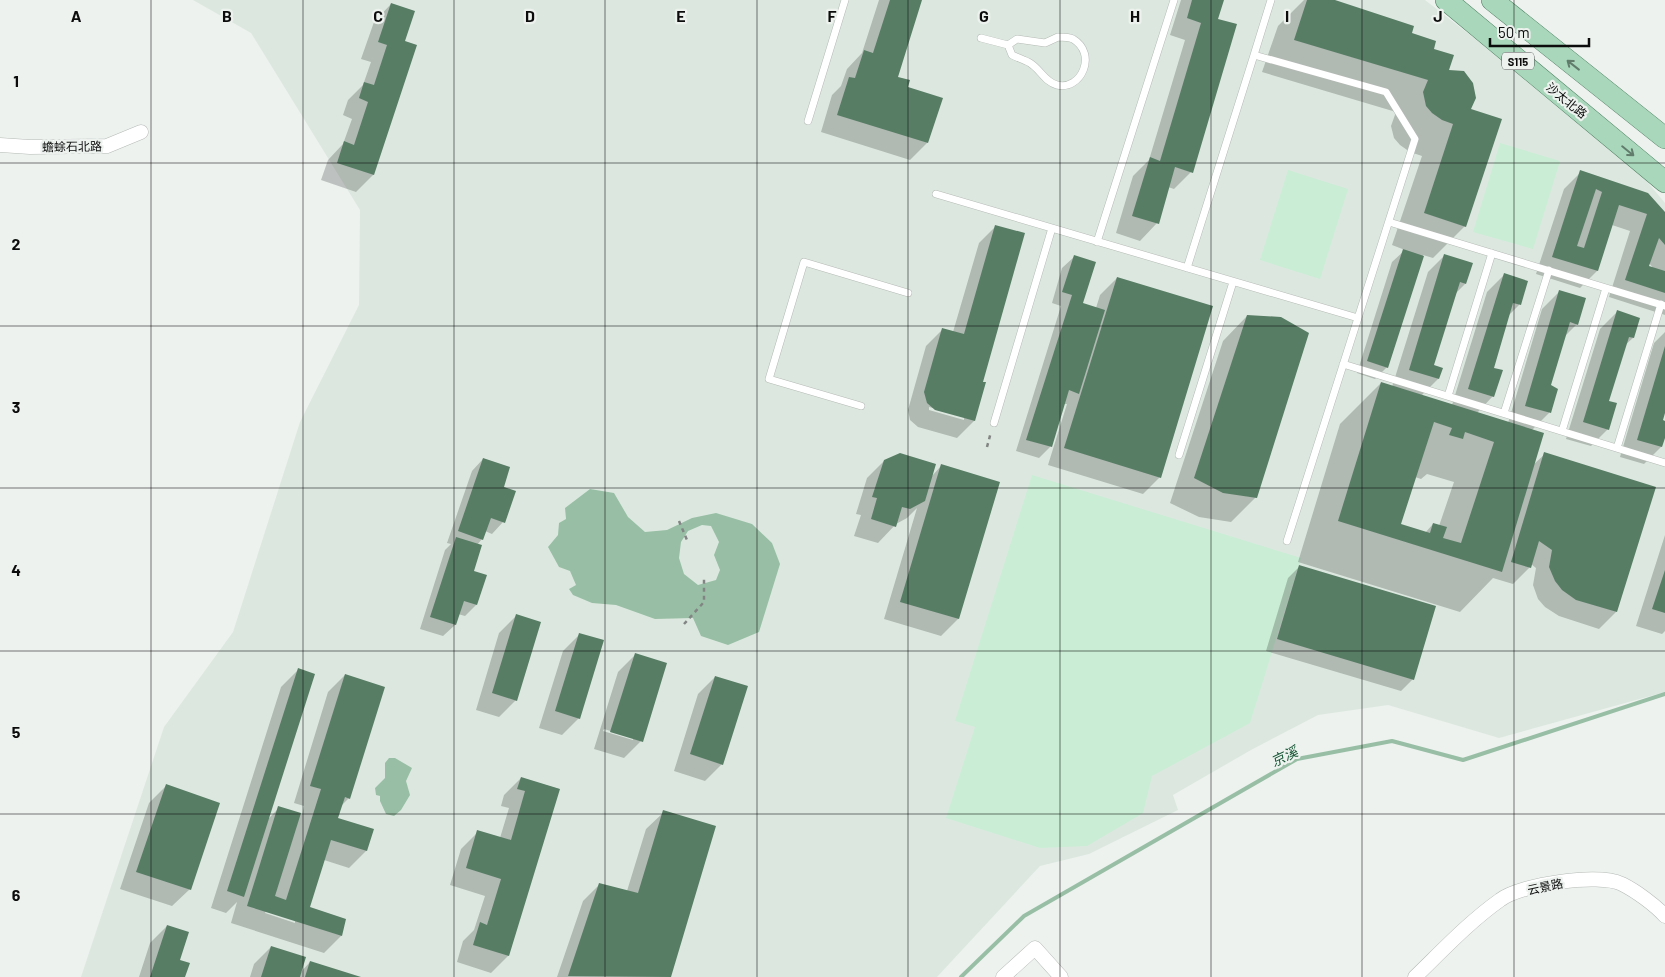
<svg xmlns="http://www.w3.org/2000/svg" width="1665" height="977" font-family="Barlow,'Noto Sans SC',sans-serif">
  <rect width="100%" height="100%" fill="#edf2ef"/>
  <path fill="#dce8df" d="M193,0H1425L1625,155L1665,203V692L1499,738L1388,705L1318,715L1251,750L1173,795L1178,810L1089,854L1040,866L937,977H81L164,727L233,632L300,422L359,305L360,210L251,33Z"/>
  <path fill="#caedd5" d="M1500,143L1560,161L1533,249L1473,232Z
    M1288,170L1348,189L1320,279L1260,260Z
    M1032,475L1301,558L1250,723L1152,776L1143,813L1087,846L1040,848L946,818L975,727L955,721Z"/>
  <path fill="#98bfa5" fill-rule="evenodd" d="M590,489L614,493L628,517L645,532L667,530L692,518L716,513L752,524L772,543L780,564L759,632L728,645L701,636L693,618L655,619L616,605L592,603L573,595L569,589L576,585L570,571L559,567L548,547L558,535L559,523L566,519L565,508ZM702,525L711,526L719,542L714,555L720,570L716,580L698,585L684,574L679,558L681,542L688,531Z
    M389,758H395L412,768L406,781L410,795L401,810L394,816L386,814L380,801V796L376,795L375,788L385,778V763Z"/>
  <path fill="#0003" fill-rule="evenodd" d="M879,0H921L897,78L906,88L927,143L910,160L821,132L832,95L841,86L847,69L862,53Z
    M1181,0H1223L1217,19L1191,172L1174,189L1168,187L1157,223L1140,241L1116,233L1133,176L1149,160L1185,40L1170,35Z
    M1304,0H1331L1410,34L1432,49L1448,71L1470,110L1465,226L1433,258L1423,255L1387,367L1375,379L1357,373L1392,262L1405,250L1392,245L1422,156L1410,152L1400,145L1394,138L1391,126L1396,112L1262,72L1278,26Z
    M391,4L404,42L416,46L373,175L356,192L321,180L328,160L343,144L352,119L343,115L348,100L363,85L371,62L361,59L374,22Z
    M1581,172L1665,214V315L1609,297L1630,231L1612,225L1597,271L1580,288L1536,274L1564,189ZM1649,263L1654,269L1648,267Z
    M996,226L981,383L974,421L957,438L918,427L910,420L908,410L926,346L943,329L953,332L979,243ZM929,407L964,417V420L929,410Z
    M1445,255L1465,284L1455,294L1432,366L1438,379L1421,396L1452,405L1487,292L1504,275L1527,282L1519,305L1508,316L1492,368L1493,396L1477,413L1508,423L1542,309L1559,292L1577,324L1564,337L1549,385L1556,390L1549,413L1532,430L1533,465L1545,454L1616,612L1599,629L1559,616L1545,607L1538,599L1533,585L1536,568L1531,564L1530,567L1513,584L1493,578L1460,612L1298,562L1340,424L1381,383L1392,387L1428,272ZM1427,474L1454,482L1439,526L1433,524L1425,533L1399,524L1415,477L1421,479Z
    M1074,257L1082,304L1096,308L1100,295L1117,278L1160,477L1143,494L1048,465L1067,404H1064L1050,447L1039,458L1016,451L1061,306L1052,303L1062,268Z
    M1617,312L1633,338L1624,346L1607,401L1608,429L1591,446L1566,439L1600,329Z
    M1247,316L1256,497L1231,522L1199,517L1170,503L1223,341Z
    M1665,332V409L1661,421L1665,422V434L1661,447L1644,464L1620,457L1654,343Z
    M483,459L502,488L514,492L503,522L492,534L485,531L482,539L477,545L473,572L476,605L465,616L458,614L455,625L443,636L420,629L445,550L451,544L447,543L472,471Z
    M884,461L932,476L941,466L999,483L958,619L941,636L884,619L917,508L907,518L896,524L878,543L854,536L861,515L856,514L867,478Z
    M1665,535V631L1662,634L1636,626Z
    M1299,567L1413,679L1401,691L1266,651L1288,578Z
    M516,616V700L499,717L476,710L499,633Z
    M580,634L579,718L562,735L539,728L563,651Z
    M635,655L641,741L624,758L594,749L618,672ZM604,729L633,738V740L603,731Z
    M298,670L268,819L279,808L302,815L304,806L294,803L328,692L345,675L349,798L341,806L337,819L373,830L366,851L349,868L324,860L308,908L344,919L341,936L324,953L231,923L237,902L226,913L211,908L281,687ZM266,911L295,920V923L265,913Z
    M715,677L722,764L705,781L674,771L698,694Z
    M521,778L559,789L508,956L491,973L457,962L463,941L474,930L485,896L450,885L461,849L478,832L500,838L509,808L501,806L504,795Z
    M166,786L190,889L172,906L120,889L149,803Z
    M664,812L714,827L670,977H557L583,901L600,884L627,891L646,829Z
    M167,926L184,977H139L150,943Z
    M271,947L300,973L310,962L358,977H250L254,964Z"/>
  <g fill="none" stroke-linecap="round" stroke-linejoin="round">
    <path stroke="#98bfa5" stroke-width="4" d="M961,977L1024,916L1297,759L1392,741L1463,760L1665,694"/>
  </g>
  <path fill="#587d65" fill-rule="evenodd" d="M890,0H922L898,77L910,80L908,87L943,98L928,143L837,115L849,77L855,78L864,50L873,53Z
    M1192,0H1224L1218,19L1237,24L1193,173L1175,167L1159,224L1132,216L1150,157L1160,161L1201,23L1187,18Z
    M1307,0H1335L1414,26L1412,33L1436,41L1434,49L1454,55L1449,70L1464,71L1473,83L1476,98L1471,109L1502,119L1466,227L1424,213L1453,124L1442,120L1432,113L1426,106L1423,92L1428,80L1294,40Z
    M391,3L415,11L405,41L417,45L374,175L337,163L344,141L354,145L368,102L359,98L364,82L374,85L387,45L378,42Z
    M1580,170L1648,193L1665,212V245L1659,238L1649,266L1665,271V293L1625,280L1647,214L1619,205L1598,271L1552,257ZM1596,189L1602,192L1584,248L1577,246Z
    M995,225L1025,233L983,382H986L975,421L935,410L927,403L924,392L942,328L964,334Z
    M1403,249L1424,256L1388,368L1367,361Z
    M1444,254L1473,263L1466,284L1460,282L1434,365L1443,368L1439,379L1409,370Z
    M1074,255L1096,262L1083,303L1105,310L1079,394L1069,390L1052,447L1026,440L1072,295L1062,292Z
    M1504,273L1528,281L1521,305L1513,303L1494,368L1503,370L1494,397L1468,389Z
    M1117,277L1213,306L1161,478L1064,448Z
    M1559,290L1586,298L1578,325L1570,322L1551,385L1558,389L1551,413L1525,406Z
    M1617,310L1640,318L1634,338L1629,337L1609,401L1617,403L1609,430L1583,422Z
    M1247,315L1281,317L1309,333L1257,498L1223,493L1194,478Z
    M1665,346V413L1663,420L1665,421V438L1662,447L1637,440Z
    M1381,382L1544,433L1502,572L1338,521ZM1434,422L1452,428L1449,435L1463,439L1465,432L1494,442L1461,543L1443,538L1447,527L1433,523L1430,533L1401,524Z
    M1544,452L1656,487L1617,612L1576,600L1562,590L1555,581L1549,567L1552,550L1539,541L1531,568L1511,562Z
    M900,453L936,464L925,501L910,509L902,507L896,527L871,519L877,498L872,497L884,460Z
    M483,458L510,467L504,487L516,491L505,523L491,518L483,540L458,531Z
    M941,464L1000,482L959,619L900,602Z
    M456,537L482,545L474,571L487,575L477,605L464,601L456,625L430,617Z
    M1299,565L1436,606L1414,680L1277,639Z
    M1665,570V613L1652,609Z
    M516,614L541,622L517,701L492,693Z
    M579,633L604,640L580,719L555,711Z
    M635,653L667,663L643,742L610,732Z
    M298,668L315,674L244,897L227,891Z
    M345,674L385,687L350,799L345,797L338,818L374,829L367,851L331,840L310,907L346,919L342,936L247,906L278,806L301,813L275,896L286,900L321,789L310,786Z
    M715,676L748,686L723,765L690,754Z
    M521,777L560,789L509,956L473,945L480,922L487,925L501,879L466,868L477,830L511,840L525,791L517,789Z
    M166,784L220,803L191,890L136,872Z
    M663,810L716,826L671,977L568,976L599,883L638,893Z
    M167,925L189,932L180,960L190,963L185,977H150Z
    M271,946L306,957L300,977H261Z
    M310,961L361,977H305Z"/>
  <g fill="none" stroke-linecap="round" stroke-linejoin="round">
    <defs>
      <path id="lane" d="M1271,0L1254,55L1386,92L1415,139L1287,541
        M1058,37C1062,37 1069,37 1073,39C1098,54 1081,91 1057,85C1045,82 1040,69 1030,63C1025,60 1018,58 1012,55L1008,45L1017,39L1045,43Z
        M981,38L1008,45
        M808,121L845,0
        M936,194L1358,318
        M1389,222L1665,306
        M1097,242L1174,0
        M1187,268L1254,55
        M1343,364L1665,463
        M1448,396L1492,253
        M861,406L769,379L804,262L908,293
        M1504,413L1549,270
        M994,423L1052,228
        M1562,431L1606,288
        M1617,448L1661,304
        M1179,455L1233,282"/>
      <path id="street" d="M0,145L30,147L107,146L141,132
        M1003,977L1035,948L1061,977
        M1415,977C1442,951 1469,922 1500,900C1521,884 1598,873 1622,884C1636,891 1655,905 1665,916"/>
      <path id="primary" d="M1446,0L1665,182
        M1492,0L1665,138"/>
    </defs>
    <use href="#lane" stroke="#b5bab6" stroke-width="8"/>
    <use href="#street" stroke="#b5bab6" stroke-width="15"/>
    <use href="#primary" stroke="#4d7e60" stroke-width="22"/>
    <path stroke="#828583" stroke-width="2.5" stroke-dasharray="4 4" stroke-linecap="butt" d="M987,447L991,432
      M679,521L687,540
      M684,624L704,602V579"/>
    <use href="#lane" stroke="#fff" stroke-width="7"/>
    <use href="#street" stroke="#fff" stroke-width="14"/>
    <use href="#primary" stroke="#a9d7bb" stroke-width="21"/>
  </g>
  <defs><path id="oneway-shaft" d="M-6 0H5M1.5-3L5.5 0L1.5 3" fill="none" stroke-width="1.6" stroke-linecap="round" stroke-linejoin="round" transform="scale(1.25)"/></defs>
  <g stroke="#627c6c">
    <use href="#oneway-shaft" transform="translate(1573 65) rotate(-142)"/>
    <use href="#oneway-shaft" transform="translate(1628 151) rotate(39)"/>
  </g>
  <path fill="none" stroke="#0b0c0b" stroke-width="1" stroke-opacity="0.55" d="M151,0V977M303,0V977M454,0V977M605,0V977M757,0V977M908,0V977M1060,0V977M1211,0V977M1362,0V977M1514,0V977M0,163H1665M0,326H1665M0,488H1665M0,651H1665M0,814H1665"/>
  <g text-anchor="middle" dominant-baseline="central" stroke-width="4.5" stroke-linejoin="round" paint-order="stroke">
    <rect fill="#edf2ef" stroke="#4f514f" stroke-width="1" x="1502" y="52.5" width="32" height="17" rx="4"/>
    <g font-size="11" font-weight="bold" fill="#0b0c0b">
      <text x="1518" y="61">S115</text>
    </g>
    <g font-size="12" fill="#0b0c0b" stroke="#edf2ef">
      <text transform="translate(1567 100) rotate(39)">沙太北路</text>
      <text transform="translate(72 146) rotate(-1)">蟾蜍石北路</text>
      <text transform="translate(1545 886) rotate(-12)">云景路</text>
    </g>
    <g font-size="14" font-style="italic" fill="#135432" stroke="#edf2ef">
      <text transform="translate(1284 756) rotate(-25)">京溪</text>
    </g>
  </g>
  <g font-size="16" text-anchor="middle" font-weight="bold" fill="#0b0c0b" stroke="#edf2ef" stroke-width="4.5" stroke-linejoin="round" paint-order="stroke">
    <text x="76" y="22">A</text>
    <text x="227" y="22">B</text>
    <text x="378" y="22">C</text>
    <text x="530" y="22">D</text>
    <text x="681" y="22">E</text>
    <text x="832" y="22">F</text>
    <text x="984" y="22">G</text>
    <text x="1135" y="22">H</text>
    <text x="1287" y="22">I</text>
    <text x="1438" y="22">J</text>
    <text x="16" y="87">1</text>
    <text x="16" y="250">2</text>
    <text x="16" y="413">3</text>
    <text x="16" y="576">4</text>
    <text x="16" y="738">5</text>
    <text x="16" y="901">6</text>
  </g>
  <path d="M1490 38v8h99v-8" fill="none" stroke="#0b0c0b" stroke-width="2.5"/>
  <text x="1498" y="38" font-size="15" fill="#0b0c0b" stroke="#edf2ef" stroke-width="4" paint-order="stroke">50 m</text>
</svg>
